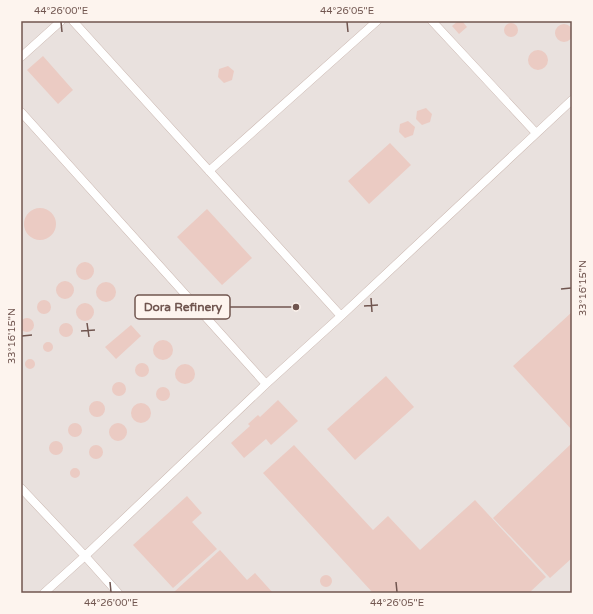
<svg xmlns="http://www.w3.org/2000/svg" width="593" height="614" font-family="'Varela Round',sans-serif">
  <rect width="100%" height="100%" fill="#faefe8"/>
  <path fill="#e9e1de" d="M21,21H572V593H21Z"/>
  <path fill="#ebcbc3" d="M458,21H462L467,27L459,34L452,26Z
    M504 30a7 7 0 1 1 14 0a7 7 0 1 1-14 0Z
    M555 33a9 9 0 1 1 18 0a9 9 0 1 1-18 0Z
    M528 60a10 10 0 1 1 20 0a10 10 0 1 1-20 0Z
    M43,56L73,90L58,104L27,70Z
    M228,66L234,71L232,80L224,83L218,77L219,69Z
    M426,108L432,114L430,122L422,125L416,119L417,111Z
    M408,121L415,127L413,135L405,138L399,132L400,124Z
    M390,143L411,165L369,204L348,181Z
    M24 224a16 16 0 1 1 32 0a16 16 0 1 1-32 0Z
    M207,209L252,258L222,285L177,237Z
    M76 271a9 9 0 1 1 18 0a9 9 0 1 1-18 0Z
    M56 290a9 9 0 1 1 18 0a9 9 0 1 1-18 0Z
    M96 292a10 10 0 1 1 20 0a10 10 0 1 1-20 0Z
    M37 307a7 7 0 1 1 14 0a7 7 0 1 1-14 0Z
    M76 312a9 9 0 1 1 18 0a9 9 0 1 1-18 0Z
    M572,312V430L513,366Z
    M20 325a7 7 0 1 1 14 0a7 7 0 1 1-14 0Z
    M59 330a7 7 0 1 1 14 0a7 7 0 1 1-14 0Z
    M131,325L141,336L116,359L105,347Z
    M153 350a10 10 0 1 1 20 0a10 10 0 1 1-20 0Z
    M43 347a5 5 0 1 1 10 0a5 5 0 1 1-10 0Z
    M25 364a5 5 0 1 1 10 0a5 5 0 1 1-10 0Z
    M135 370a7 7 0 1 1 14 0a7 7 0 1 1-14 0Z
    M175 374a10 10 0 1 1 20 0a10 10 0 1 1-20 0Z
    M386,376L414,407L355,460L327,429Z
    M112 389a7 7 0 1 1 14 0a7 7 0 1 1-14 0Z
    M156 394a7 7 0 1 1 14 0a7 7 0 1 1-14 0Z
    M278,400L298,421L271,445L266,439L244,458L231,443L250,426L248,424L258,415L260,417Z
    M89 409a8 8 0 1 1 16 0a8 8 0 1 1-16 0Z
    M131 413a10 10 0 1 1 20 0a10 10 0 1 1-20 0Z
    M68 430a7 7 0 1 1 14 0a7 7 0 1 1-14 0Z
    M109 432a9 9 0 1 1 18 0a9 9 0 1 1-18 0Z
    M49 448a7 7 0 1 1 14 0a7 7 0 1 1-14 0Z
    M572,443V558L550,578L493,518Z
    M89 452a7 7 0 1 1 14 0a7 7 0 1 1-14 0Z
    M294,445L373,530L388,516L420,550L475,500L546,577L529,593H373L263,473Z
    M70 473a5 5 0 1 1 10 0a5 5 0 1 1-10 0Z
    M187,496L202,513L192,522L217,549L173,588L133,545Z
    M220,550L247,580L255,573L273,593H175L174,592Z
    M320 581a6 6 0 1 1 12 0a6 6 0 1 1-12 0Z"/>
  <g fill="none" stroke-linecap="round" stroke-linejoin="round">
    <defs>
      <path id="service" d="M73,21L341,316
        M432,21L536,133
        M21,57L61,21
        M21,112L266,384
        M209,171L377,21
        M21,488L85,556L118,593
        M44,593L85,556L266,384L341,316L572,100"/>
    </defs>
    <use href="#service" stroke="#cab6af" stroke-width="9"/>
    <use href="#service" stroke="#fff" stroke-width="8"/>
  </g>
  <path fill="none" stroke="#70554f" stroke-width="1.5" d="M61,22L62,32M347,22L348,32M561,289L571,288M371,298L372,312M364,306L378,305M87,323L89,337M81,331L95,330M22,336L32,335M110,582L111,592M396,582L397,592"/>
  <path fill="none" stroke="#70554f" stroke-width="1.5" d="M296 307L230 307"/>
  <circle fill="#70554f" stroke="#fdf4ee" stroke-width="1.5" cx="296" cy="307" r="4"/>
  <rect fill="#fdf4ee" stroke="#70554f" stroke-width="1.5" x="135" y="295" width="95" height="24" rx="4"/>
  <g font-size="12" text-anchor="middle" font-weight="bold" fill="#70554f">
    <text x="183" y="311">Dora Refinery</text>
  </g>
  <rect width="593" height="614" fill="none" stroke="#fdf4ee" stroke-width="44"/>
  <rect x="22" y="22" width="549" height="570" fill="none" stroke="#70554f" stroke-width="1.5"/>
  <g font-size="10" text-anchor="middle" fill="#70554f">
    <text x="61" y="14">44°26'00"E</text>
    <text x="347" y="14">44°26'05"E</text>
    <text transform="translate(582 288) rotate(-90)" y="4">33°16'15"N</text>
    <text transform="translate(11 336) rotate(-90)" y="4">33°16'15"N</text>
    <text x="111" y="606">44°26'00"E</text>
    <text x="397" y="606">44°26'05"E</text>
  </g>
</svg>
